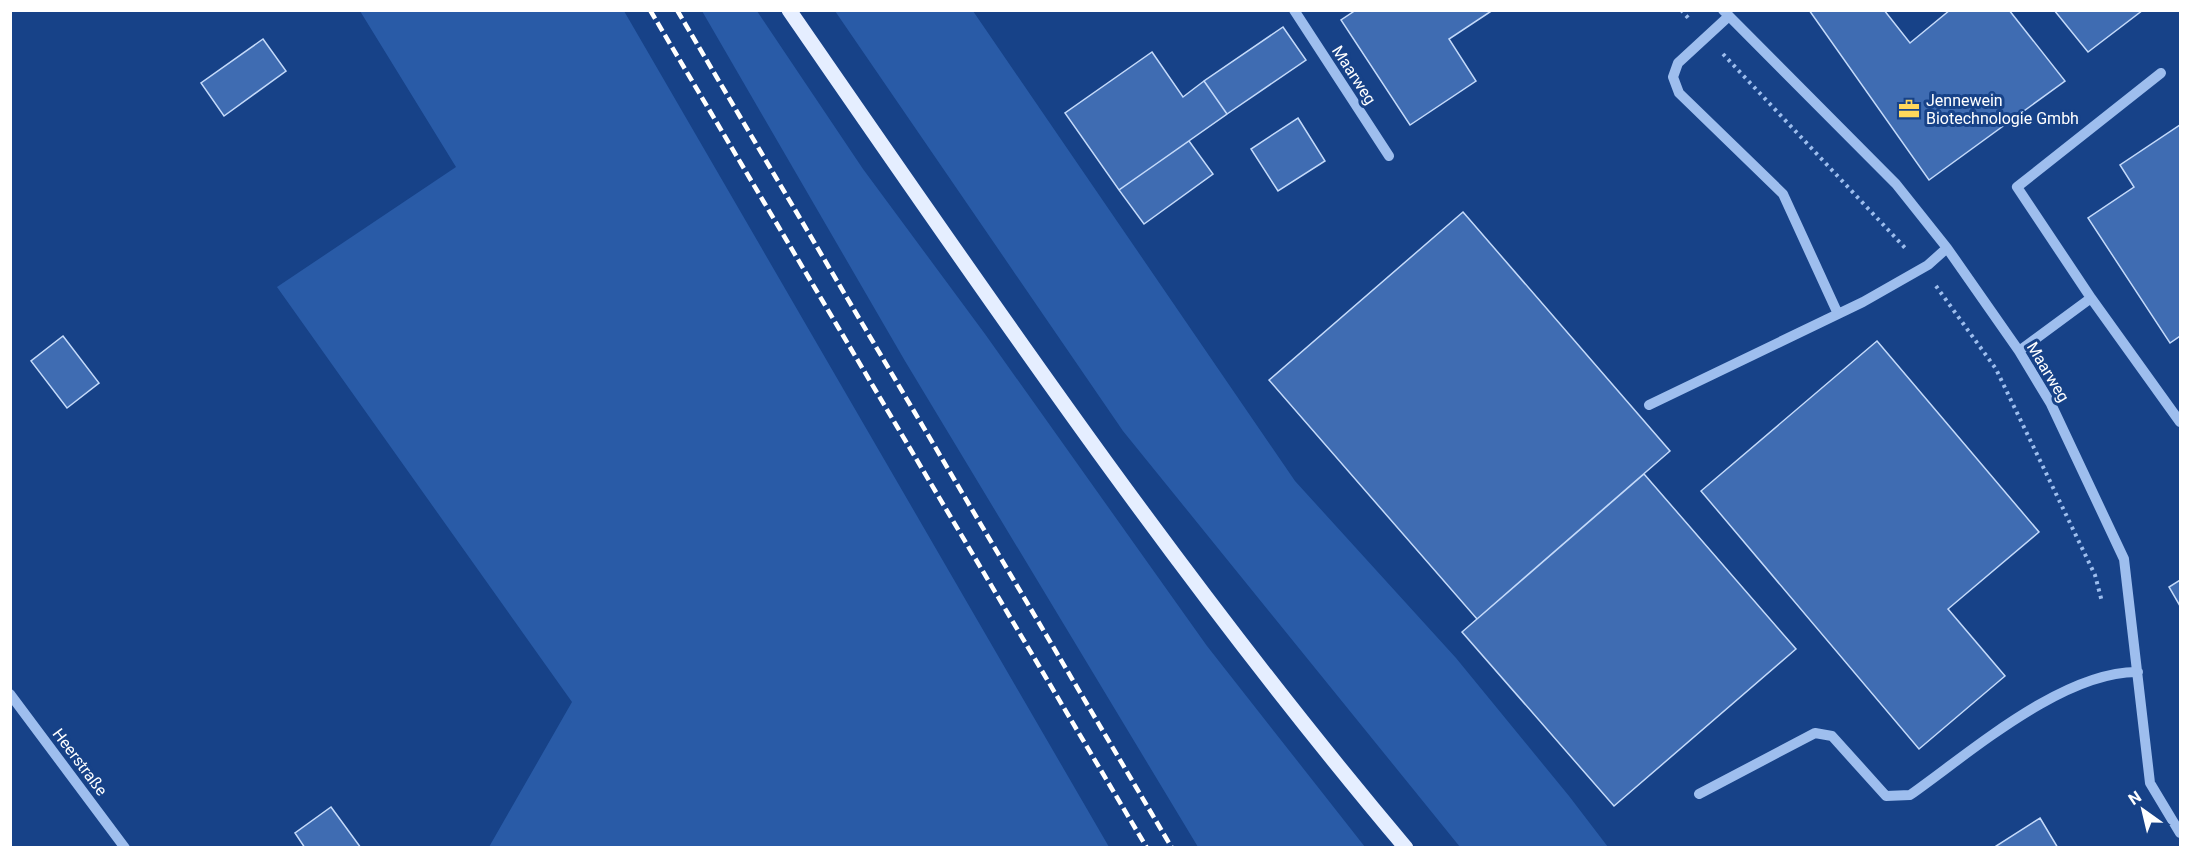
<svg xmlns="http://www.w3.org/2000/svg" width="2191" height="858" font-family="Roboto,sans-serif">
  <rect width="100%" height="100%" fill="#174288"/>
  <path fill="#295ba7" d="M360,11H624L1109,847H489L572,702L277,287L456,167Z
    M702,11H757L863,169L985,334L1207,646L1365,847H1198L905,361Z
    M835,11H973L1295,481L1456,658L1569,796L1608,847H1460L1123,431Z"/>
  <path fill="#3f6cb2" stroke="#c4dafa" stroke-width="1.5" d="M1356,10H1493L1449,39L1476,81L1410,125L1341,20Z
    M1809,10H1884L1910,43L1950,10H2009L2065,81L1929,180Z
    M2054,10H2143L2088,52Z
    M1283,27L1306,60L1227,114L1204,81Z
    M263,39L286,71L224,116L201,83Z
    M1152,52L1183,97L1204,81L1227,114L1119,190L1065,113Z
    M1298,118L1325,161L1278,191L1251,149Z
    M2180,125V336L2170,343L2088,218L2134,187L2120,165Z
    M1189,141L1213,174L1144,224L1119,190Z
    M1463,212L1670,451L1477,619L1269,380Z
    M63,336L99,383L67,408L31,361Z
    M1877,341L2039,532L1948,609L2005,676L1919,749L1701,491Z
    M1644,474L1796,649L1614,806L1462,632Z
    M2180,580V606L2169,587Z
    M331,807L361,848H305L295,833Z
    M2040,818L2058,848H1993Z"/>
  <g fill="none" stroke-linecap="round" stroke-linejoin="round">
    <path stroke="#9ebeee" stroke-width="4" stroke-dasharray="3 4.5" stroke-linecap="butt" d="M1681,10L1691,21
      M1723,54L1907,250
      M1936,286L1996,369L2095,575L2102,602"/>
    <path stroke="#9ebeee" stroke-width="10" d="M1294,10L1389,156
      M1723,10L1896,184L1947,248L2019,351L2051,404L2124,559L2150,783L2180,833
      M1729,16L1678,63L1673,77L1679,93L1783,194L1838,314
      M2091,298L2017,187L2161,73
      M2019,351L2091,298L2180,422
      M1649,405L1863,302L1928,265L1947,248
      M10,694L125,848
      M1699,794L1815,733L1832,736L1886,796L1910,795C1971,752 2063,671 2138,672"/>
    <path stroke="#e5eeff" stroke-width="15" d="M789,10C986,295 1182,583 1406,848"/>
    <path stroke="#fff" stroke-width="4.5" stroke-dasharray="10 4.5" stroke-linecap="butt" d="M650,10L1147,848
      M677,10L1172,848"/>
  </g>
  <defs>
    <symbol id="office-bare" viewBox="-9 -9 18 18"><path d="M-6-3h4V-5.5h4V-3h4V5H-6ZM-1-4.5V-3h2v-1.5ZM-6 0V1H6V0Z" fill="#ffd85b" stroke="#174288" stroke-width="2.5" paint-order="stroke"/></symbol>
  </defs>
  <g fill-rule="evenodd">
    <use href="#office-bare" x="1894" y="94" width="30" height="30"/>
  </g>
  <g text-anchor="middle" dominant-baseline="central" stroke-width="6" stroke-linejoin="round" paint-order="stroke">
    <g font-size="16" fill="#fff" stroke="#174288">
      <text transform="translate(1354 75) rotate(57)">Maarweg</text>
      <text transform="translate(2048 372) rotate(59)">Maarweg</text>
      <text transform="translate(80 762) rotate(53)">Heerstraße</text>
    </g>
    <g font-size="16" fill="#fff" stroke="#174288" text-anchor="start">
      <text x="1926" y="100">Jennewein<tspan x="1926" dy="18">Biotechnologie Gmbh</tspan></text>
    </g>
  </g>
  <rect width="2191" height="858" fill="none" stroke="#ffffff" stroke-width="24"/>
  <g transform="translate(2143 810) rotate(326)" stroke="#174288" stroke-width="4.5" paint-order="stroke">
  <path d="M0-4.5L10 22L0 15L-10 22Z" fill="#ffffff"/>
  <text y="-9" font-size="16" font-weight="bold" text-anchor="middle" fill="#ffffff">N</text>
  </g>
</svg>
